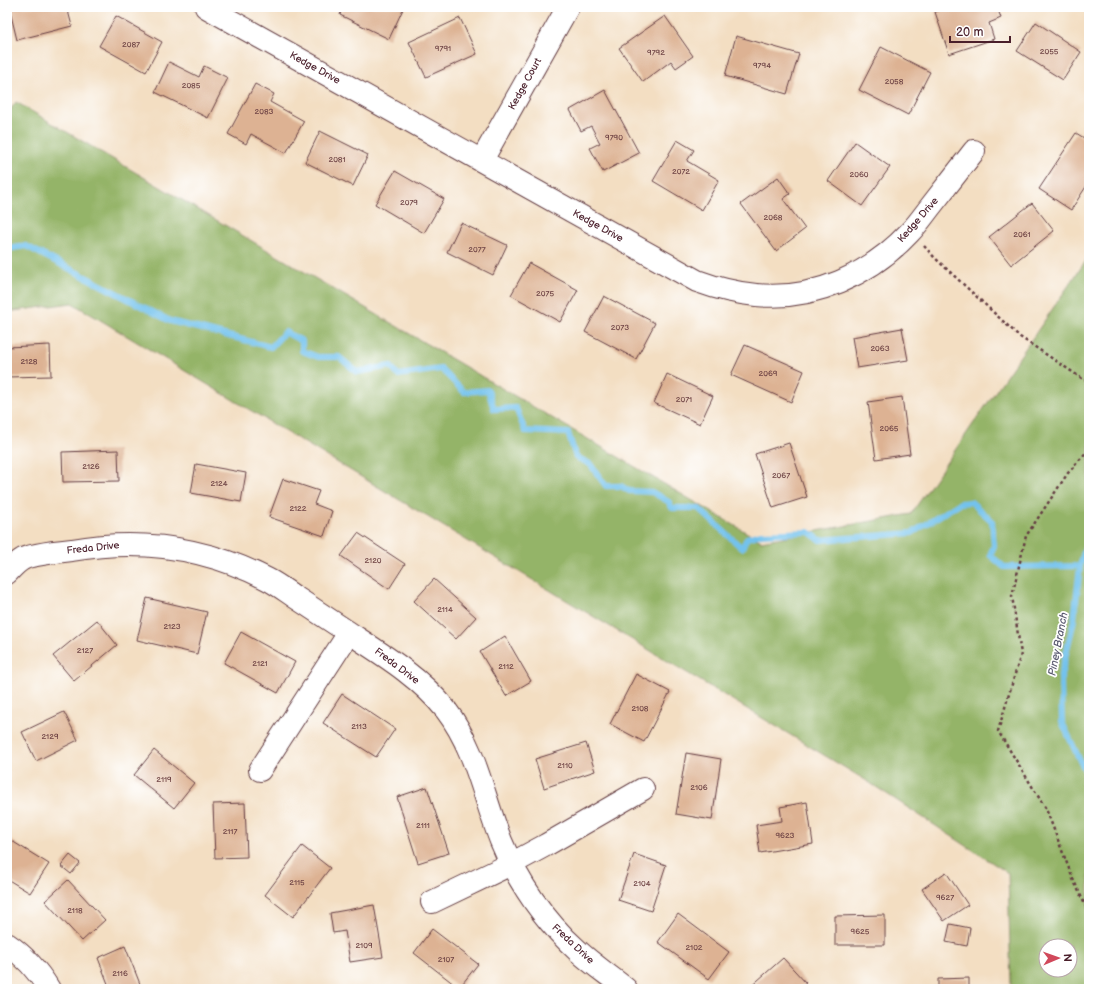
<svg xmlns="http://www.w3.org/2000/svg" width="1096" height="996" font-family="'Balsamiq Sans',sans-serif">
  <rect width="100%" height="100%" fill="#fff"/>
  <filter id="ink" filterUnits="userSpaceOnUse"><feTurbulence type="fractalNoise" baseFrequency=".025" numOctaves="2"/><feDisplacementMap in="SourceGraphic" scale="8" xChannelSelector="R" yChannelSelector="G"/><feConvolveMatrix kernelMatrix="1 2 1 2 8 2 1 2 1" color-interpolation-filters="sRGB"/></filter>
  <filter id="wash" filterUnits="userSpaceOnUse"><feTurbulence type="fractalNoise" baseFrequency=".012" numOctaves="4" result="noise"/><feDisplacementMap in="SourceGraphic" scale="16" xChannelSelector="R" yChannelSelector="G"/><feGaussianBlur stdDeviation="0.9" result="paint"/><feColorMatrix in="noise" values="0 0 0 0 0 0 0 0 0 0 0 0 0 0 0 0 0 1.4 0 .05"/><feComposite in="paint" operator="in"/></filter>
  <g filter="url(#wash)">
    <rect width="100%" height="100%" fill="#f3dec2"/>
    <path fill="#94b467" stroke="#6f6a49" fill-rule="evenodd" d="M16,102L761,541L911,514L1089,256V989H1011L1008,873L867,781L72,303L7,312V114ZM1046,946H1070V970H1046Z"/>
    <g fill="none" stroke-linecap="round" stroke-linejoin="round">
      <path stroke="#73c2ed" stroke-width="6" d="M7,249L26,246L170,321L271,347L285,332L302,341V351L318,357H339L357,372L390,366L398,375L441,369L464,392L488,390L494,409L516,408L525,431L568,433L576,457L590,464L606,486H621L629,491L652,492L669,502L672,508H698L742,548L747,538L761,534L809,532L820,540L912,533L960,503L971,502L992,521L994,546L990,555L1004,567L1080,566
        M1089,534L1080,566L1074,620L1061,675L1062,722L1082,765L1089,776"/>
    </g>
    <g id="blocks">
      <path fill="#ddb293" d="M9,7H67L72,26L17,40Z
        M343,7H404L389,39L340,15Z
        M949,7H997L1001,18L989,23L994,39L949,54L935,12Z
        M116,16L162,42L146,72L99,46Z
        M665,16L693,56L676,68L671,61L643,82L619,48Z
        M460,18L477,54L426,77L409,42Z
        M1036,22L1081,52L1063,80L1017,51Z
        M736,36L799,54L787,94L725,76Z
        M881,47L930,72L908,115L859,90Z
        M169,62L199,77L204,66L228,78L208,118L155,92Z
        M255,84L274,94L270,102L304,121L286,153L251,134L246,144L228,134Z
        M605,90L639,153L603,172L590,148L600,143L591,126L581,131L570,110Z
        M320,131L368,155L353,186L305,162Z
        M1076,133L1089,141V182L1071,210L1039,189Z
        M677,140L694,150L687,161L719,180L702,210L653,181Z
        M855,142L890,167L862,206L828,181Z
        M395,171L444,199L424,233L375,204Z
        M778,177L790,194L783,199L805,229L776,251L741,204Z
        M1032,203L1054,231L1011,265L989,237Z
        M461,223L507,245L493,275L447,252Z
        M529,263L578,290L560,322L511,295Z
        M604,296L655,323L636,359L585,332Z
        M902,328L908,360L857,368L852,337Z
        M50,345L51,376L7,377V347Z
        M745,345L804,371L791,402L731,375Z
        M667,374L713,396L700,424L654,403Z
        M902,397L910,454L876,459L868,402Z
        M789,443L807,497L773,508L755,454Z
        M118,450L119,481L63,482L62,452Z
        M196,464L246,473L241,502L191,493Z
        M283,479L319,491L314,504L332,511L324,536L269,517Z
        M358,533L405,564L389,589L341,556Z
        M434,579L476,617L456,639L414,601Z
        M147,598L207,612L197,654L137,640Z
        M97,620L117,645L74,681L53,656Z
        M241,632L295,662L278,693L224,663Z
        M505,636L531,681L506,696L480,652Z
        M636,674L670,692L644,742L610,724Z
        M342,694L395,729L376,757L323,723Z
        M64,712L78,740L36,761L22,732Z
        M586,743L595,771L544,788L535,759Z
        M154,750L194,783L174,808L134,775Z
        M686,753L721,759L712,820L676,814Z
        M427,787L449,853L418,863L397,797Z
        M807,802L813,844L760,853L756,825L782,821L780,807Z
        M245,803L247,857L215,858L213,804Z
        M7,838L49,864L30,893L7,879Z
        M302,846L330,868L293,917L265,895Z
        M634,854L666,865L651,911L618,900Z
        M70,855L80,863L71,874L61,866Z
        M946,872L968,905L944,921L922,889Z
        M68,880L105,920L82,941L45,901Z
        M374,905L383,957L350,962L345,931L333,933L330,913Z
        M678,914L729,952L709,979L658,942Z
        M885,915V945H835V916Z
        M950,924L970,928L967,946L946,942Z
        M432,929L478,964L459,988L414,953Z
        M125,946L142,989H110L98,958Z
        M783,958L806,983L799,989H748Z
        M969,978V989H938V979Z"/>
    </g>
  </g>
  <g filter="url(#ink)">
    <use href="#blocks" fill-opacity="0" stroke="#633c42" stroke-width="1"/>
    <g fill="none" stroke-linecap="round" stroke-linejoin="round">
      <defs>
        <path id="minor" d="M206,7L697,281C716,288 735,293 756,295C814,301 871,274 910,232C918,224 924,215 931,206C945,188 960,169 974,151
          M482,160L568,7
          M7,573C12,568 17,562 23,559C29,555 62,551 72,550C141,538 205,547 267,579C277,584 286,591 295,597C312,608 328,619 345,630C380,653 419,676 446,710C476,749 483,796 501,841C518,882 544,920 577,950C592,964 610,976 626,989
          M260,770L349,633
          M432,902L511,864L546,845L643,789
          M7,944C25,956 38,971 49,989"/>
      </defs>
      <use href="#minor" stroke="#633c42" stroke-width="24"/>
      <path stroke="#633c42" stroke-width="2.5" stroke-dasharray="3 3" stroke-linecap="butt" d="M924,246L935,258L1020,337L1089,383
        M1089,449L1068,473L1026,536L1012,596L1021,654L998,731L1046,809L1073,879L1089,913"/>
      <use href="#minor" stroke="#fff" stroke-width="22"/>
    </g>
  </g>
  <g text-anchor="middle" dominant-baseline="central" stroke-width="3.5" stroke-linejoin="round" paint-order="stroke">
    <g font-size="8" fill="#6f4445">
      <text x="131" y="44">2087</text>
      <text x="443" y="48">9791</text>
      <text x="1049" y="51">2055</text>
      <text x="656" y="52">9792</text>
      <text x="762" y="65">9794</text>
      <text x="894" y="81">2058</text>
      <text x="191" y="85">2085</text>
      <text x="264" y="111">2083</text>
      <text x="614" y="137">9790</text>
      <text x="337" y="159">2081</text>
      <text x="681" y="171">2072</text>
      <text x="859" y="174">2060</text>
      <text x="409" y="202">2079</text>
      <text x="773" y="217">2068</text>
      <text x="1022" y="234">2061</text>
      <text x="477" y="249">2077</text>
      <text x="545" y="293">2075</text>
      <text x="620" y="327">2073</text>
      <text x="880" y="348">2063</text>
      <text x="29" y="361">2128</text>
      <text x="768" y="373">2069</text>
      <text x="684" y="399">2071</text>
      <text x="889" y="428">2065</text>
      <text x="91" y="466">2126</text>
      <text x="781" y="475">2067</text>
      <text x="219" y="483">2124</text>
      <text x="298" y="508">2122</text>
      <text x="373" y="560">2120</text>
      <text x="445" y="609">2114</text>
      <text x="172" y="626">2123</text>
      <text x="85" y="650">2127</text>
      <text x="260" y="663">2121</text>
      <text x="506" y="666">2112</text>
      <text x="640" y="708">2108</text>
      <text x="359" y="726">2113</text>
      <text x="50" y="736">2129</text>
      <text x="565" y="765">2110</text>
      <text x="164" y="779">2119</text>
      <text x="699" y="787">2106</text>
      <text x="423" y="825">2111</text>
      <text x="230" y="831">2117</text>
      <text x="785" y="835">9623</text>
      <text x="297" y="882">2115</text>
      <text x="642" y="883">2104</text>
      <text x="945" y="897">9627</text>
      <text x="75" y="910">2118</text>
      <text x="860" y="931">9625</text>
      <text x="364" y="945">2109</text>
      <text x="694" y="947">2102</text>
      <text x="446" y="959">2107</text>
      <text x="120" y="973">2116</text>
    </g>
    <g font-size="10" fill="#4a1f2b" stroke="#fff">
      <text transform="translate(315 68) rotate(29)">Kedge Drive</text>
      <text transform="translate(525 84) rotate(-61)">Kedge Court</text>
      <text transform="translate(918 220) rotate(-49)">Kedge Drive</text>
      <text transform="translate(598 226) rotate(29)">Kedge Drive</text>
      <text transform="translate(93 548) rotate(-6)">Freda Drive</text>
      <text transform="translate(397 666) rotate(37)">Freda Drive</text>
      <text transform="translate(573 944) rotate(43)">Freda Drive</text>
    </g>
    <g font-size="11" font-style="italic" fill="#58586f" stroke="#fff">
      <text transform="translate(1058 644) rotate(-79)">Piney Branch</text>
    </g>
  </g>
  <rect width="1096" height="996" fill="none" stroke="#fff" stroke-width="24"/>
  <g transform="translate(1058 958) rotate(88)"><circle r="19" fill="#ffffff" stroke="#b7a5aa"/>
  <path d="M0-3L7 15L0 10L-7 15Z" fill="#d1495b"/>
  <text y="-6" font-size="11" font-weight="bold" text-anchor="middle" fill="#4a1f2b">N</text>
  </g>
  <path d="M950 36v6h60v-6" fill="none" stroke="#4a1f2b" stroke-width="2"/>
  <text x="956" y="36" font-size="12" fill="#4a1f2b" stroke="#ffffff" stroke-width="3" paint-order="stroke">20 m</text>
</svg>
